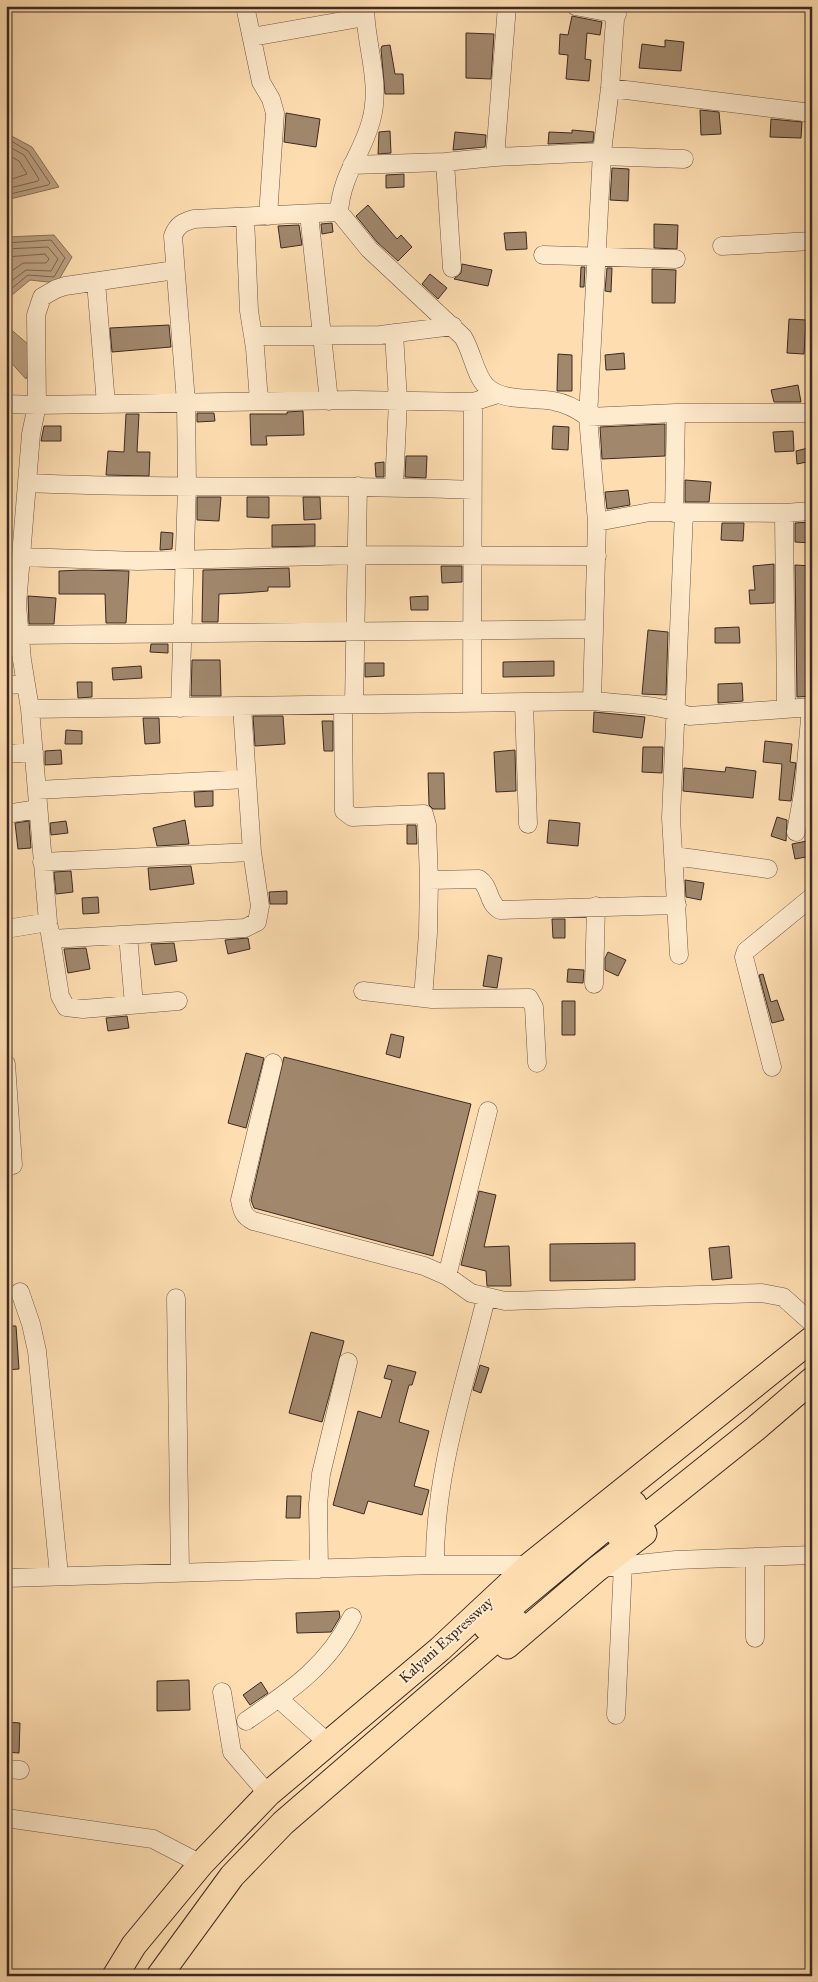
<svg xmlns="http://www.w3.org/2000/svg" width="818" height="1982" font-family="'IM FELL Great Primer',serif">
  <rect width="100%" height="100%" fill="#fedeb1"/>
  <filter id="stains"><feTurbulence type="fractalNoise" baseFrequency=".004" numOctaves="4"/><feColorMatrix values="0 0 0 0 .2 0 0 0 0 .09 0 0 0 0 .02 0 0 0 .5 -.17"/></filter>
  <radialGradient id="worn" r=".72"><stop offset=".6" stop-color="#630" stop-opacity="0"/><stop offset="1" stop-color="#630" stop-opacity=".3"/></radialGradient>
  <path fill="#bca181" stroke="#89715b" d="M6,133L32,147L59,187L6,200Z
    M54,235L72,257L57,283L30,280L6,300V237Z
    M6,306L8,327L36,351L26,379L6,357Z"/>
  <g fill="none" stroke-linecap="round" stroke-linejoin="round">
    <path stroke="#7c6652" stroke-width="1" d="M6,138L28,151L50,183L48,185L6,195
      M6,145L24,155L39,179L38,181L6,189
      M6,154L19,161L27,174L6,181
      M6,243L51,240L65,258L54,277L28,275L6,293
      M6,249L48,247L58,259L51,271L26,270L6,285
      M6,257L45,254L49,259L46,263H23L6,275"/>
  </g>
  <path fill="#a1886d" stroke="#3d2a23" d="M572,16L602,22L600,35L587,33L585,59L591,60L589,81L566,79L568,55L559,54L560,34L568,35Z
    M466,33L494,34L491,79L466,78Z
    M665,40L684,42L681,71L639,68L642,44L665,47Z
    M390,45L395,74H403L404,94H385L381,49L382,46Z
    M700,110L719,112L721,134L701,135Z
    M286,113L320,119L316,147L284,142Z
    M771,119L802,122L801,138L770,137Z
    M572,130L594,132L593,142L548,144L549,132L572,133Z
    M390,131L391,153L378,154L379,132Z
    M455,132L486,135L485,147L453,150Z
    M612,168L629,169L628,201L610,200Z
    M404,174V187L386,188V175Z
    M368,205L397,239L401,235L412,247L398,261L377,242L356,216Z
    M332,223L333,232L322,234L321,224Z
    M654,224L678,225L677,249L654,248Z
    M299,225L302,245L281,248L278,226Z
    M526,232L527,249L506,250L504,233Z
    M462,264L492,270L488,286L454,279L461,273Z
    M581,267H585L584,287H580Z
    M607,268H612L611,292L605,291Z
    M652,269L676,270L675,303H652Z
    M430,274L447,288L438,299L422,284Z
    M789,319L806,320L804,354L787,353Z
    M169,325L171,347L112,352L110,328Z
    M624,353L625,369L606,370L605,355Z
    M558,354L572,355V391H557Z
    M798,385L801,402H774L771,390Z
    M303,411L304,435L266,436L267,445H251L250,414H287V412Z
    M197,413H214L215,421L197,422Z
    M126,414H139L137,452H150L149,476L106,475L108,451L124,452Z
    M665,424V456L602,459L600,427Z
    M44,426H61V441H41Z
    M553,426L569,427L568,450L552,449Z
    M793,431L794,451L775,452L773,432Z
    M812,447V461L797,464L796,451Z
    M406,456H427L426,478L405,477Z
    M384,462V477H376L375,463Z
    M685,480L711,482L709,502H685Z
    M628,490L630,505L607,509L605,492Z
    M197,497H221L219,521L197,520Z
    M247,497H269V518L247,517Z
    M303,497H320L321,519L304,520Z
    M812,522V543L795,542V523Z
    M722,523H744L743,541L721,540Z
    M315,524V546L272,547V525Z
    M161,532L173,533L172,549L160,550Z
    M774,564V603L750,604L749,590H755L753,566Z
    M795,565L812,566V696L797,697Z
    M441,566H462V582L442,583Z
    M289,568L290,587H268V591L243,593L219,594L218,622H202L203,570Z
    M83,570L129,571L126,623H106L105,594H59V571Z
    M28,596L56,598L54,624H29Z
    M428,596V610H411L410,597Z
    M739,627L740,643H715V628Z
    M648,630L668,632L666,695L642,694Z
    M151,644H168V653L150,652Z
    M192,660H220L221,696H191Z
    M554,661V676L503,677V662Z
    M365,663H384V676L365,677Z
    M141,666L142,678L113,680L112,668Z
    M77,682H92V697L78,698Z
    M742,683L743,701L718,703V684Z
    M594,712L645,717L642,738L593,732Z
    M253,716H283L285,744L255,746Z
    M143,718H159L160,743L145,744Z
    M322,721H333V751H324Z
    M66,730L82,731V744H65Z
    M765,741L792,744L790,762L796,763L791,801L779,800L782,764L763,762Z
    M643,747H663L662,773L642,772Z
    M61,750L62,764L45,765V751Z
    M515,750L516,791L496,792L494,752Z
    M726,767L756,771L753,798L683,791L684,768L725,772Z
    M428,773H444L445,809H433L429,805Z
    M213,791V806L195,807L194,792Z
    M777,817L787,820L786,841L771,836Z
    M185,820L189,844L157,846L153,828Z
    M549,820L580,823L578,846L547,843Z
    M29,821L31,848L18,849L15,823Z
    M66,821L68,833L51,835L50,823Z
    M407,825H416L417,844H407Z
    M812,840V856L795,859L792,844Z
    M191,866L194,884L150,890L148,868Z
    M71,871L73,892L56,894L54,872Z
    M685,880L704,883L701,900L686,897Z
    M287,891V904H270L269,892Z
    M98,897L99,913L83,914L82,898Z
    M552,919H565V938H553Z
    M248,938L250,949L228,954L225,940Z
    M174,943L177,961L155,965L151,944Z
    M86,948L90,969L68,973L64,949Z
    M608,952L626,960L618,976L605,970V958Z
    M488,955L502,958L497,988L483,986Z
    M568,969L584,970L583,983L567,982Z
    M763,974L771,1002L777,1000L784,1020L772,1023L759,975Z
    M562,1001H575V1035H562Z
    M127,1016L129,1028L108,1031L106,1018Z
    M391,1034L404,1037L400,1058L386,1054Z
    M246,1053L264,1058L246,1128L228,1123Z
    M284,1057L471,1104L433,1256L254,1208L251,1200Z
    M479,1191L496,1195L484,1247L509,1246L511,1286H487L486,1271L461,1265Z
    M635,1243V1280L550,1281V1244Z
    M729,1246L732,1278L712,1280L709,1248Z
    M6,1326H16L19,1369L6,1370Z
    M311,1332L344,1341L322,1422L289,1413Z
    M388,1365L416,1372L412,1385H409L399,1422L429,1431L414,1486L429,1490L422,1515L368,1501L364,1514L333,1505L358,1411L381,1418L392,1380L384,1378Z
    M480,1365L489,1368L481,1393L473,1390Z
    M287,1496H301L300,1518H286Z
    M339,1611L340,1617L331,1632L297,1633L296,1613Z
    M189,1680L190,1710L157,1711V1681Z
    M261,1682L268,1693L250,1705L243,1695Z
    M6,1722L20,1723L19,1753L6,1752Z"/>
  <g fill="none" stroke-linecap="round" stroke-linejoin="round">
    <defs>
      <path id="minor" d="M245,6L261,82L271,99L275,113L268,216
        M365,6C365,45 382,82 371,121C362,155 342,173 339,212L369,249L463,337C472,351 475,375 486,386C501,402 532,397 553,401C566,403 577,409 588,417L597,522L650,512L784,513L812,511
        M575,6L617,14
        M616,6L610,88L602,152L588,417L676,413H812
        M252,37L365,17
        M610,88L812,113
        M602,156L684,159
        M495,157L507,6
        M445,162L495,157L602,152
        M352,165L445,162L452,268
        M309,214L329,401
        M245,217L249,311L255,348L259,401
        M722,246L812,241
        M543,255L676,259
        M96,282L106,404
        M253,336L380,335L453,326
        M6,404L37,405L36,315L42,297L56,289L65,286L175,270
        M27,483C176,490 324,483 472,490
        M394,487L398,401L394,333
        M674,513L676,413
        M784,513L786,708
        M22,557L138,561L358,555L597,556
        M21,635L594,629
        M6,647H21
        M6,685L26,684
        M592,701L597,522
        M472,702L473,402
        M524,703L528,824
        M354,704L358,486
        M343,705L344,811L352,817L424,814L427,825L429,880L479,879C491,887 487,903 500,910L677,905
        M180,708L187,486L186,402L173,236C177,225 183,222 194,219L339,212
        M30,709L22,660L17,605L31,434L37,405L355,400L473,402L495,395
        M6,754L34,752
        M37,790L247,779
        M6,814L38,809
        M796,832L804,788L811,707
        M674,856L768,869
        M42,862L252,852
        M49,927L60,996L66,1007L83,1009L178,1001
        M6,929L48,922L30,709L592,701C624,704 659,704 689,716L812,707
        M128,935L134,1005
        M51,939L245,928L257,922L260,906L252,852L242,707
        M679,955L671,818L684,513
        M594,984L596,906
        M363,991L432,999L529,998L534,1007L537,1063
        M423,998L428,933L429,880
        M273,1063L240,1200C242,1210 243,1216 253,1221L424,1266L447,1276L471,1293L505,1301L762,1293L783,1297L812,1323
        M6,1064L13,1165
        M772,1067L744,957L746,951L812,897
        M447,1276L488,1111
        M20,1292L31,1324L37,1351L59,1575
        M176,1298L180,1572
        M755,1557V1638
        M435,1565C434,1474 465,1385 486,1298
        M600,1568L676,1560L812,1555
        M319,1569L318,1504L321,1474L348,1362
        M6,1578L435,1565H530
        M222,1692L232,1752L268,1794
        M279,1699L327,1742
        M616,1715L623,1565
        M246,1721C290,1691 328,1666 352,1617
        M6,1769L20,1770
        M6,1818L153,1839L201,1864"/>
      <path id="highway" d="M620,1537L755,1429L812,1380
        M486,1627L634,1504
        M507,1646L597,1569L644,1533
        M115,1976L134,1945L201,1864L268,1794L440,1649L530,1565L812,1339
        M159,1976L232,1876L283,1823L516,1622"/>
    </defs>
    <use href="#minor" stroke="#6d5746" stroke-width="19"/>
    <use href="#highway" stroke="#3d2a23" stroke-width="27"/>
    <use href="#minor" stroke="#feeacc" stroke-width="18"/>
    <use href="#highway" stroke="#fedeb1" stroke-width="25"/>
  </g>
  <g text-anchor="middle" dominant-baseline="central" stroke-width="4" stroke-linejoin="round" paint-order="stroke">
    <g font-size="15" fill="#3d2a23" stroke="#feeacc">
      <text transform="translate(446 1640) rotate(-42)">Kalyani Expressway</text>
    </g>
  </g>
  <rect width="818" height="1982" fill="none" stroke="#fedeb1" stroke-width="25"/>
  <rect x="8" y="8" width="803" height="1967" fill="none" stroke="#3d2a23" stroke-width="2.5"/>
  <rect x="12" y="12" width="793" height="1957" fill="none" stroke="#3d2a23"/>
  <rect width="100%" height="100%" filter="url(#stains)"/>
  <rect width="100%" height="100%" fill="url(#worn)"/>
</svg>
